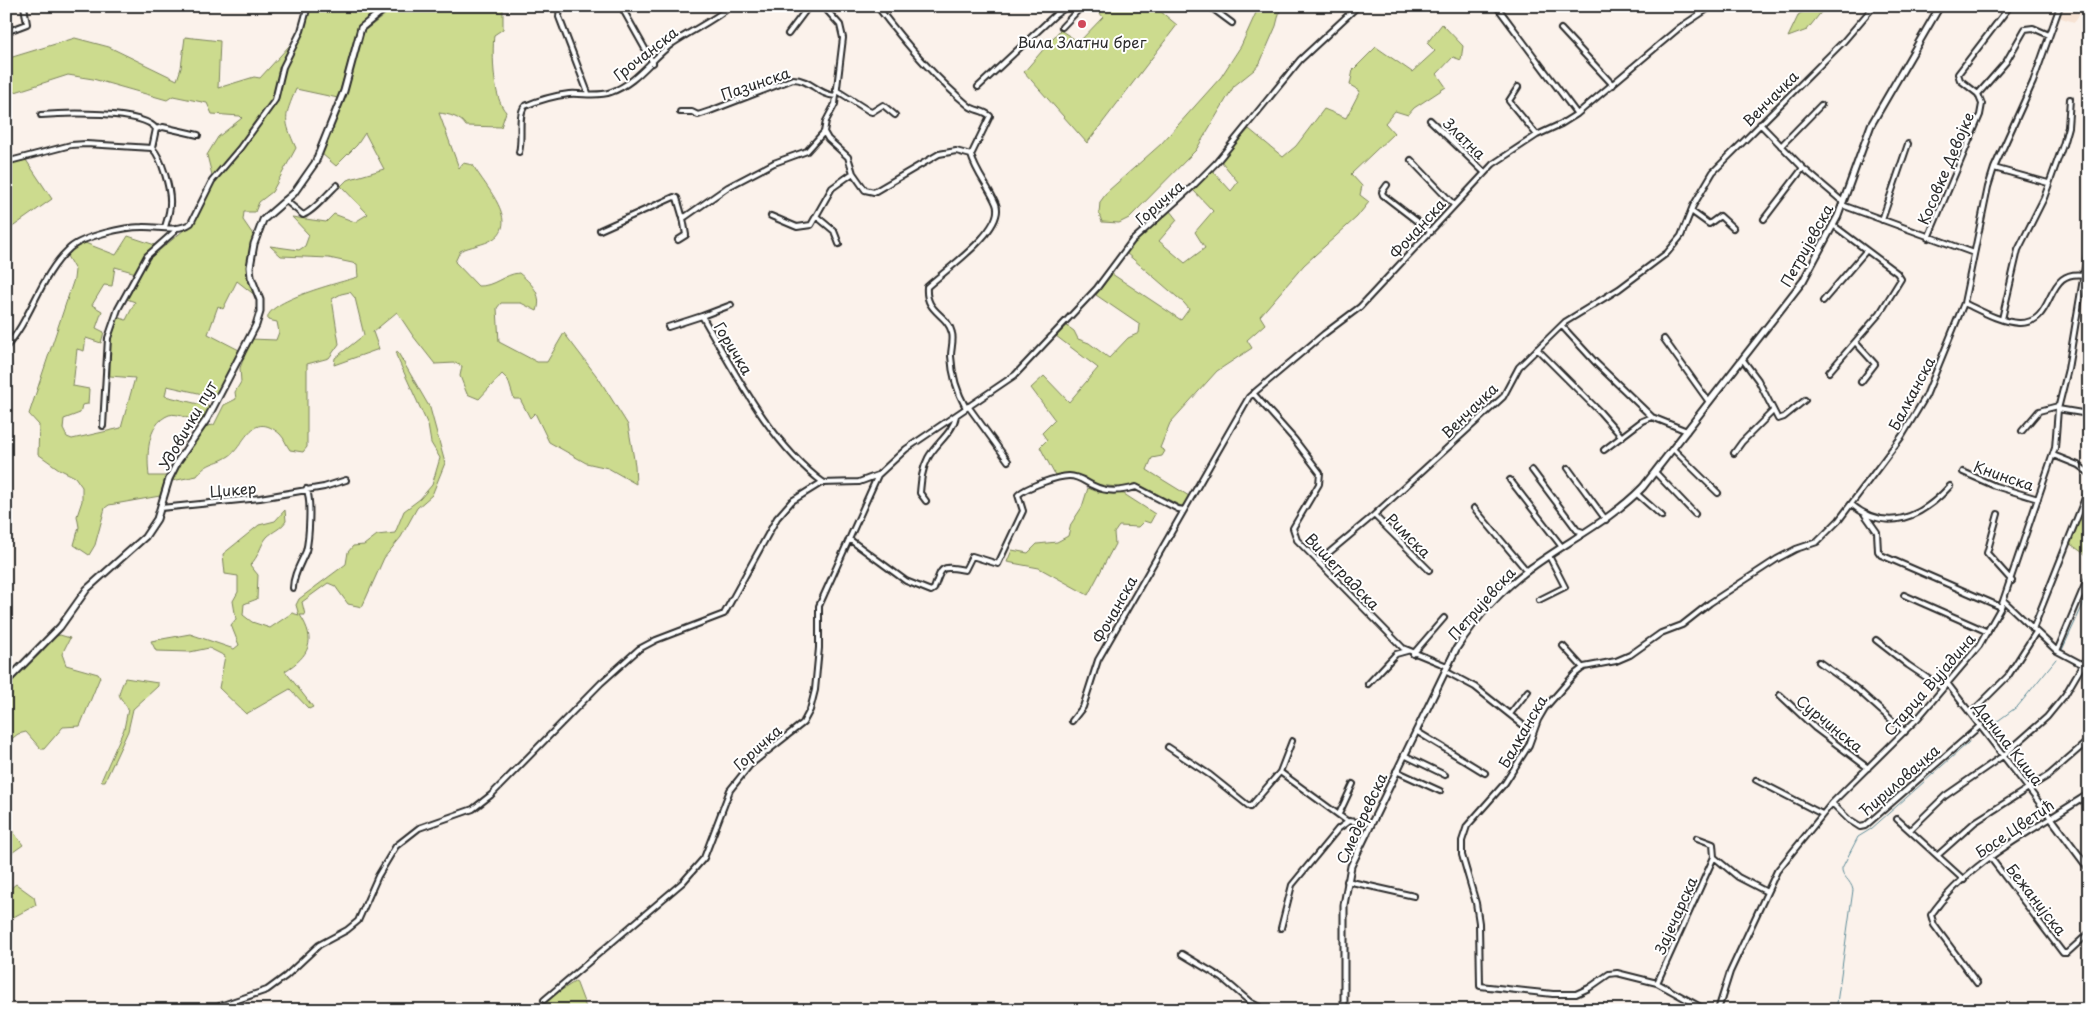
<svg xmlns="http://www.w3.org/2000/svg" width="2095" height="1016" font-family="'Playpen Sans',sans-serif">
  <rect width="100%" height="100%" fill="#fbf2eb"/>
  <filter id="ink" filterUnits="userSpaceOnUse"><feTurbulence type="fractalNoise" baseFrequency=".02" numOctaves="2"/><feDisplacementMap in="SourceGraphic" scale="10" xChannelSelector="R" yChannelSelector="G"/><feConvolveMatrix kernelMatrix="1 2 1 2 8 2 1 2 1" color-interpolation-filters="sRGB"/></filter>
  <g filter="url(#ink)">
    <path fill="#f6e2d3" d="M2062,6H2086L2074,22L2058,17Z"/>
    <path fill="#ccdb8e" stroke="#7c835c" d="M310,6H383L358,27L338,98L296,89C284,118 283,119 296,148L272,192L259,202L255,212H244L243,220L254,236L248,270L256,296L237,281L223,309L218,306L208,334L241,351L216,397L167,386L165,396L211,407L203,425C194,421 178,412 169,415C146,424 147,457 149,476H166L160,496L109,505L105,508L95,545L89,555L74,545L79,527L77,516L82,501V487L75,477L59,469L38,454L39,425L29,414L74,279L75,270L67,256L73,248L85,243L116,255L128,236L155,245L145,255L136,273L115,267L112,286L104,285L92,305L102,311L96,328L104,332L101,343L86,338L84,351L77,349L73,386L89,389L88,404L82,405L80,413L64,419L63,429L67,437L72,439L121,428L135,378L110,376V340L117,317L126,320L135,302L127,299L149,259L196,220L214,183L207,155L218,137L242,118L240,116L212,114L207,103L173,96L167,100L93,79L68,75L6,95V59L75,38L109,47L177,80L181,68L185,37L220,41L218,88L254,77L260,78L290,45L299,40Z
      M396,6H503V29L494,35C492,54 493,99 506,112L501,127L466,126C461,117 448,114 439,113L459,168L463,163L473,165C482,183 521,221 493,239C484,245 470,246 460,251L455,262L478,286C494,287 504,274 519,273C531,283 543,294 537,311L521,303H501L497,308L499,342L537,362H547L564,333L599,379L628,425L635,465L636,484L608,468L586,463L549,442L535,413L530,418L520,399H514L508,380L502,374L479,399L467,394L460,376L462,366L455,363L435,364L413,336L397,312L373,332L379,349L334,365L335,358L364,335L355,298L350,292L341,294L332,299L339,344L329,358L307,364V447L303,452L290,450C286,445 285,439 280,434C251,409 245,446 229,456C215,465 208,461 197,476L172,481L180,462L207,426L214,425L224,405L236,399L235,392L241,382L240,368L251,339L276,340L279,332L277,322L268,320C263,301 342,282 358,277L357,264L329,258L281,256L270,246L299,250L305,246L309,235L292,217L326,222L334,214L355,222L368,214L341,186L347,180L384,169L365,133L357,145L336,166L322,154L346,96L363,32Z
      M1094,6H1154L1177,25L1087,143L1024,72L1060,30L1079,42L1103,17Z
      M1259,6H1281L1276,26L1260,63L1254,70L1234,86L1196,150L1129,218L1119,223L1102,222L1099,214L1100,202L1108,191L1161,144L1221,77L1241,46Z
      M1805,6H1826L1807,30L1788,37L1799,14L1805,11Z
      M1442,24L1463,46L1461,60L1453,57L1437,74L1446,87L1414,108L1408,115L1395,111L1385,123L1394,133L1351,174L1362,186L1360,195L1369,202L1357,217L1304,265L1260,316L1265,324L1247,340L1252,348L1217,371L1170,423L1160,448L1165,451L1162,456L1152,458L1147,470L1189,496L1183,507L1142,486L1123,488L1094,484L1085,477L1068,473L1056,477L1040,447L1047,440L1042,433L1055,420L1031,388L1044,376L1069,402L1098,368L1056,336L1067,326L1074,331L1078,339L1089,343L1109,358L1128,338L1139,333L1140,325L1096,295L1112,274L1181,320L1189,309L1184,303L1126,253L1139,238L1170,211L1177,220L1159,241L1185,263L1205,248L1195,232L1213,211L1193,190L1213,171L1231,191L1238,182L1221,161L1249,129L1283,157L1296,146L1324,109L1346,118L1360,91L1350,85L1353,70L1376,47L1412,72L1435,51L1427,43Z
      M26,160L52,199L11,228L6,216V164Z
      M397,351L430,408L445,463L432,495L417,508L401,537L384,558L362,607L348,604L335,586L328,583L302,602L305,615H300C317,641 309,656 285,671L313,707L309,709L290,689L246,714L219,688L225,656L209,648L190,652L156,651L151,641L190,634L234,649L239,645L231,625L236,619L233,601L238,592V576L225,574L223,554L259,525L275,521L285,510L286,521C281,529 273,531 267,537C260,545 259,557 250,565L258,575L257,599L244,604L243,615L252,622L270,628L292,613L299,615L296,605L299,599L346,564L348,552L353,546L364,545L377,535L395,533L404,511L420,499L432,485L440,458L431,443L428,425L396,355Z
      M1088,488L1098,492L1124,494L1155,514L1150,523L1144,521L1138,527L1119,526L1114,533L1115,544L1088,595L1039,568L1007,562L1012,550L1028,553L1037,544L1057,542L1068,536L1071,524L1082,507Z
      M2089,493V557L2069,543Z
      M60,635L70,638L62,654L66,665L98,674L100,677L80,726L63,727L44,749H41L26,732L18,734L6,743V685L41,653L53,637Z
      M125,678L158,683V686L133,709L128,731L105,781H101L124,729L128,709C118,692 116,700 125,678Z
      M6,822L23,845L6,857Z
      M16,884L34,897L36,905L6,921V892Z
      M576,981L587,1010H541L546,1000Z"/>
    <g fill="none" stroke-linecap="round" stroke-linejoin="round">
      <path stroke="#5f8c98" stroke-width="1" d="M2062,650L2089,592
        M1995,723L2018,706L2056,659
        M1836,1010L1853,890C1851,880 1841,876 1842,868L1858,837L1871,829L1969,742"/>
      <defs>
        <path id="street" d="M560,6L559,17L588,93
          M621,6L653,63
          M823,6L840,25L843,38L835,104L826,121L824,132L828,139L848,157L853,173L865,190L874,192L939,154L956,151L971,155
          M877,6C904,42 934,77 969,106C975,111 984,110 990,116L971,155C976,173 989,187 996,204C1006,229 944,271 927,287C925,313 947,313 952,333C954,340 951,348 951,356C952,375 957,392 966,408
          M1209,6L1232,23
          M1498,8L1577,114
          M1062,27L1082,6
          M1561,29L1613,85
          M6,32L27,24L24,6
          M788,34L809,6
          M978,87L1055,15L1068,6
          M1518,87L1509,101L1537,135
          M836,90L869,111L872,112L883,105L895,115
          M1978,94L1960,80L1958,74L2010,6
          M680,112H692L698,115L710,111L793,79C810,79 820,96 836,96
          M41,115C62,113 144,110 156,129L163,127L198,135
          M1430,120L1484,172
          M1760,124L1803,168L1843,202
          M1781,146L1821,105
          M152,148L156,129
          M519,152C523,139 517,114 525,106C539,100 553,96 569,94C582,93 598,97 611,92C637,83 651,59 673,43C692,30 713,21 731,6
          M1411,160L1454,205
          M6,162L71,145L86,144L152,148C162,158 171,190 170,204C170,212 167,220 165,227
          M1994,168L2048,183
          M1387,185L1382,192L1383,195L1431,232
          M285,200L303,215C314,211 327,194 337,185
          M1842,205L1974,253
          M1691,211L1709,224L1720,216L1733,228
          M771,216L797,227L811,225L832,188L853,173
          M816,216L834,231L839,244
          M1764,219L1803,168
          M1882,220L1908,144
          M600,230L674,197L677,198L682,215L685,217L728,187L774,163L807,151L824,132
          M1928,238L1980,115L1982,104L1978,94L2006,62L2025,29L2033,28L2049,35
          M678,240L686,235L683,218
          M1823,301L1866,251
          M1964,303C1981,311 2000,322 2019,323C2059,324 2041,264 2089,276
          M702,316L731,305
          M2002,319L2018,250L2044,198L2063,145L2068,127L2070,99
          M1562,326L1596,363L1652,417L1687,431
          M668,327L702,316C734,371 771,445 824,483
          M1664,339L1709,402
          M1856,343L1875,364L1861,382
          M6,347C32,318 40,275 70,248C84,236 124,227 142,227C158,226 177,233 191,223L212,181L240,148L275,100L283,67L301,31L308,6
          M1537,349L1600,412L1622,437
          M1743,360L1758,380L1778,419L1784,417L1805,400
          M1829,372L1880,313L1901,279L1897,273L1833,225
          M1253,393L1294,439L1320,473L1319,484L1293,528L1297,540L1403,648L1447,666
          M968,406L1008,461
          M2058,409L2082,413
          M103,426L108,338L118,309L147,256L174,232L176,228
          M2022,431L2039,411L2058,406
          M1673,449L1718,493
          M1604,450L1642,421L1652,417
          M1734,453L1742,442L1773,411
          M2053,455L2078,465L2089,473
          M1568,468L1606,520
          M1532,470L1577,530L1583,532
          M1655,472L1695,514
          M1963,472L1995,486L2038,499
          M1510,480L1562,547
          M1637,494L1662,516
          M926,501L920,493C921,481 922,469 928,458C936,443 953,433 956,416
          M1851,504C1887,534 1922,517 1950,486
          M161,508L260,498L324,487L346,480
          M1474,508L1527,571
          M1998,514L1987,553L2012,581
          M1374,515L1429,570
          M1865,515L1877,532L1878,551L1881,555L2001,607
          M849,539L906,581L931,591L934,589C942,565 941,566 965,570L972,556L998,564L1023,511L1018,495C1026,487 1058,476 1069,476C1080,476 1086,483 1094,486C1108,493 1122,491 1136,487L1178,509L1184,510
          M1319,561L1374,515L1503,397L1519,367L1565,322L1619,289L1667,253L1681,236L1693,206L1713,172L1844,41L1874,6
          M293,588C293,575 301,563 306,551C309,540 312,497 306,489
          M1904,595L1988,632
          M1539,600L1565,587L1549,556
          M2004,601L2057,651L2089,668
          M2033,629L2089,488
          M1876,640L1908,665L1942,688
          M1563,646L1583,668
          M2057,651L2089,575
          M1413,654L1444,618
          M1819,662L1857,689L1905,732
          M1445,671L1475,687L1533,733
          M1947,683L2051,818C2008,844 1961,872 1931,915L1934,925L1977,983
          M1368,684L1396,654L1407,651
          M1780,695L1815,728L1868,768
          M1971,713L2008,676L2036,632
          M1510,714L1528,691
          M1072,721L1083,707L1098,660L1249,397L1324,334L1360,307L1493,164L1537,135L1561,124L1577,114L1679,28L1712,6
          M1416,731L1485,773
          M1168,747L1210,775L1250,807L1280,772L1292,741
          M1404,755L1445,775
          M1396,771L1440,791
          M1280,772L1347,821L1371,823
          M1756,780L1822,814
          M1832,803L1849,820L1860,827L1865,826L1981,725
          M1339,814L1353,784
          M1897,819L1964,880
          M1910,830L1945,796L2004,755L2047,717L2065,695L2089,654
          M1697,838L1713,844L1714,857L1738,877L1767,892
          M1938,855L1975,822L2049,775L2089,740
          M1990,857L2063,953H2067L2089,933
          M1347,881L1414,896
          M1281,928L1292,885L1338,829L1349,821
          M1182,954L1222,978L1250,1002L1265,1010
          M1657,983L1714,857
          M544,1000L683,882L704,858L730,790L750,765L803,723L810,710L815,690L819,648V606L878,475
          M131,1010H142
          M208,1010L267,990L286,976L319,945L347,930L358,921L378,876L396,846L419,828L473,809L491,795L601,683L639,649L656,640L724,614L777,518L792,501L821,483L859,482L878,475L906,449L1015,375L1097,288L1132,241L1192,187L1216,163L1300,60L1358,6
          M1706,1010L1657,983L1617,973L1609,974L1589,988L1576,994H1553L1480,986L1479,923L1476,903L1462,855V841L1467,826L1505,783L1529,745L1538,720L1545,708L1575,674L1584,667L1616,661L1630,655L1661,633L1682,625L1710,603L1777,559L1796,549L1817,542L1839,520L1902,436L1926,396L1964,303L1988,187L1994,168L2033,82L2060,6
          M1718,1010L1730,972L1777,871L1832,803L1918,718L1979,646L2001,607L2055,448L2058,409L2068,369L2089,243"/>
        <path id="secondary" d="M6,682L60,627L87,589L145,537L157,519L169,479L178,461L207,419L256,325L260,312V300L251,277L250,267L254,244L263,220L294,193L315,163L344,91L361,28L388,6
          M2089,794L2051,818L2089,869
          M1344,1010V905L1351,866L1456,649C1475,619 1502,589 1531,568C1569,540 1610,521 1643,487L1803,281L1838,216L1871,125L1940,6"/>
      </defs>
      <use href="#street" stroke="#2b2b2b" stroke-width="8"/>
      <use href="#secondary" stroke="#2b2b2b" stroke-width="9"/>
      <use href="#street" stroke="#fff" stroke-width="4"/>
      <use href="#secondary" stroke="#fff" stroke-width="5"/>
    </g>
  </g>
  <circle fill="#d1495b" stroke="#fff" stroke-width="2" cx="1082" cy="24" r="5"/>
  <g text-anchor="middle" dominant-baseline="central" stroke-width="4" stroke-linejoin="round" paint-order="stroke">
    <g font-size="15" fill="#2b2b2b" stroke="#fff">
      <text x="1082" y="41">Вила Златни брег</text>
    </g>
    <g font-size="15" fill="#2b2b2b" stroke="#fff">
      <text transform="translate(645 53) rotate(-38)">Грочанска</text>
      <text transform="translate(755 83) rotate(-19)">Пазинска</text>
      <text transform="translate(1770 98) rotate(-45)">Венчачка</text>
      <text transform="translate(1465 138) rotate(44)">Златна</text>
      <text transform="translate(1945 168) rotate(-67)">Косовке Девојке</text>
      <text transform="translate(1159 202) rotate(-41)">Горичка</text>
      <text transform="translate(1417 228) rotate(-48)">Фочанска</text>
      <text transform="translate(1806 245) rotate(-61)">Петријевска</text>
      <text transform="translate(734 348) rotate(59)">Горичка</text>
      <text transform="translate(1911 393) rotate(-62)">Балканска</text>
      <text transform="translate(1469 410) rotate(-44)">Венчачка</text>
      <text transform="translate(187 425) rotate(-60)">Удовички пут</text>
      <text transform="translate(2004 475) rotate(19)">Книнска</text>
      <text transform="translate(233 489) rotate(-5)">Цикер</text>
      <text transform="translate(1409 535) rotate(45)">Римска</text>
      <text transform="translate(1343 571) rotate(46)">Вишеградска</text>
      <text transform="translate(1481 603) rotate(-48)">Петријевска</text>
      <text transform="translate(1114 609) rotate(-61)">Фочанска</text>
      <text transform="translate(1929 684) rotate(-49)">Старца Вујадина</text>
      <text transform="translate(1830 723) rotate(39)">Сурчинска</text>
      <text transform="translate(1522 731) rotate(-60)">Балканска</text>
      <text transform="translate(2009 743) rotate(52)">Данила Киша</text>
      <text transform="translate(757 747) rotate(-42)">Горичка</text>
      <text transform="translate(1899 780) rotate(-41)">Ћириловачка</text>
      <text transform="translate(1361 818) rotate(-65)">Смедеревска</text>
      <text transform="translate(2014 828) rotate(-34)">Босе Цветић</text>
      <text transform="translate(2037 899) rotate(52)">Бежанијска</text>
      <text transform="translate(1675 915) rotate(-66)">Зајечарска</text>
    </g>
  </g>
  <rect width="2095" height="1016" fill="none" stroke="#fff" stroke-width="25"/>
  <rect x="12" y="12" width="2070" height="991" fill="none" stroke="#2b2b2b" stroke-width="2" filter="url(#ink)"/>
</svg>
